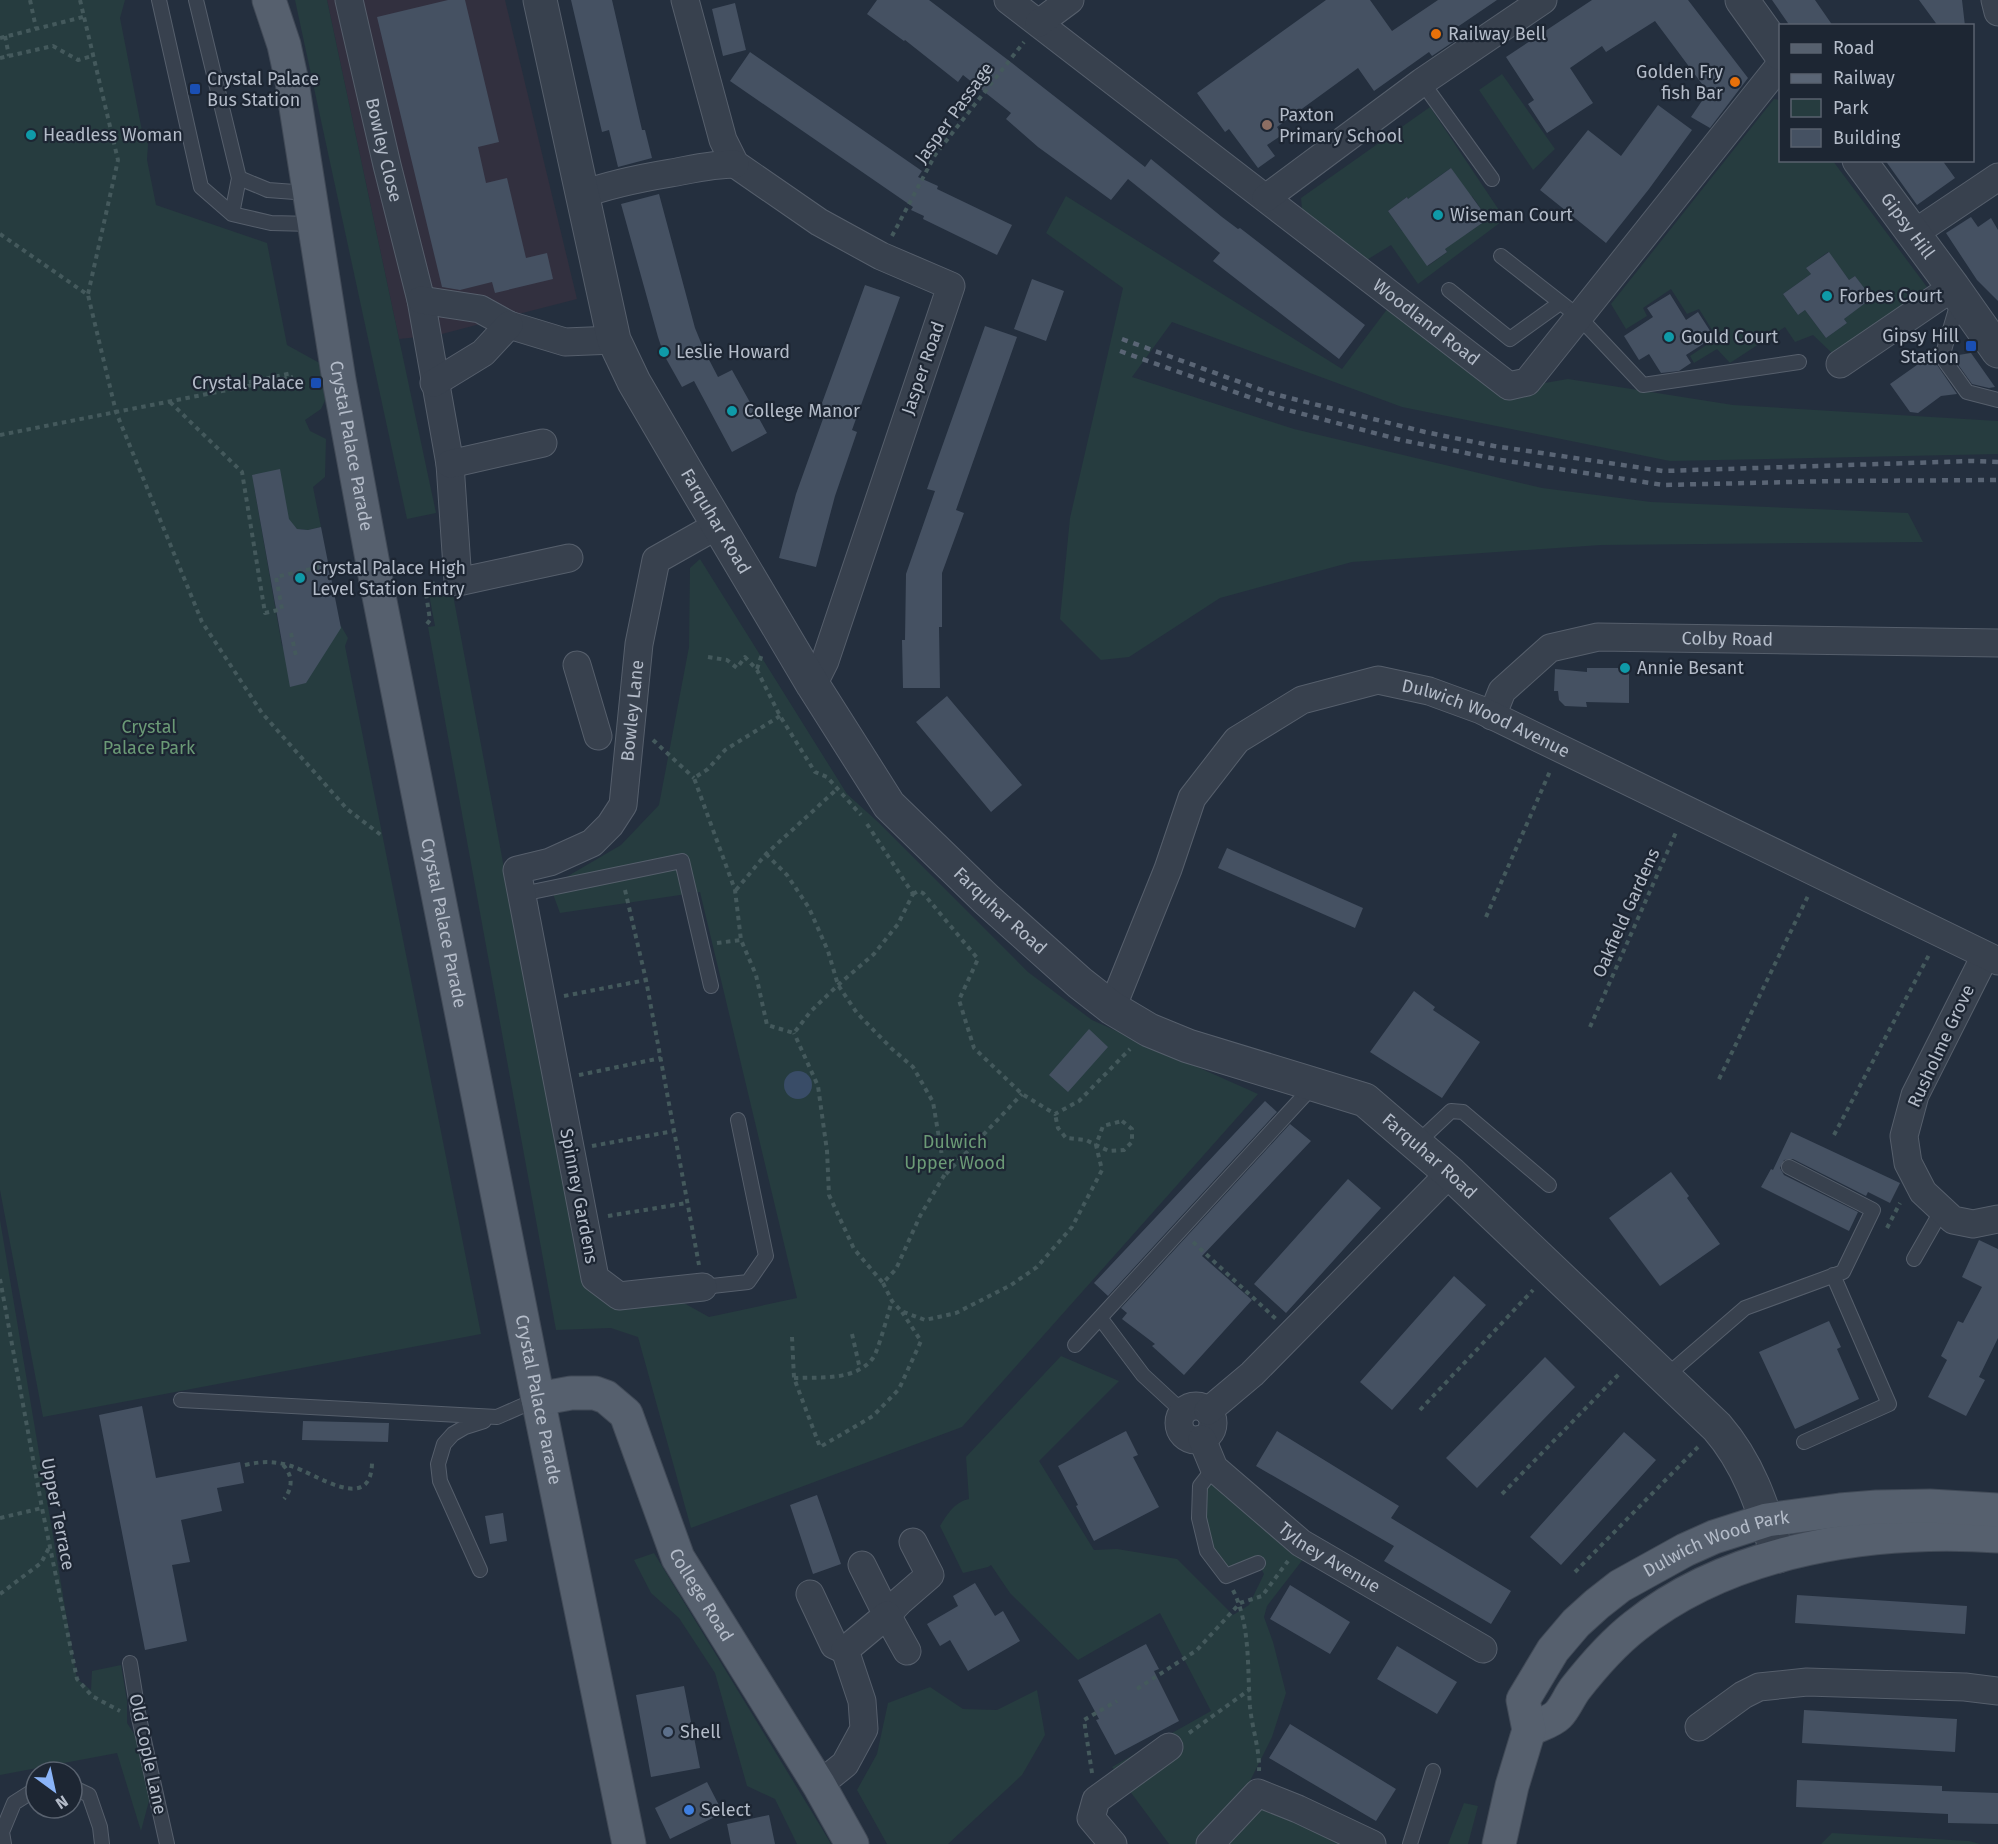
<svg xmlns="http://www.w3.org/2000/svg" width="1998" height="1844" font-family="'Fira Sans',sans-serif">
  <rect width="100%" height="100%" fill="#242f3e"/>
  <path fill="#32303f" d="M327,0H505L577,299L438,335L399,339Z"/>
  <path fill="#263c3f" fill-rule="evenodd" d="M0,0H125L120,18L143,136L148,144L147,160L156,205L267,243L287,345L325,366L331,388L321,409L305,420L310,431L326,439L325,477L313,487L321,527L308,530L297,529L254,486L282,646L293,654L329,626H341L348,638L345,646L481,1334L43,1417L0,1190Z
    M295,0H327L436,513L407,519Z
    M1502,74L1555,149L1533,170L1479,90Z
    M1774,99L1780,100V160L1833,161L1927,287L1833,354L1813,335L1795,342L1785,327L1730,363L1717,349L1694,363L1690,356L1717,338L1699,309L1687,314L1671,289L1643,308L1647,316L1626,329L1611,304ZM1828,252L1849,280L1855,276L1871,298L1844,319L1847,323L1826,338L1805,310L1798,315L1783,294L1811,274L1806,268Z
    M1430,107L1505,219L1418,284L1391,245L1365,261L1302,210L1301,198ZM1451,168L1458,206L1472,196L1488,219L1468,233L1444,247L1447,252L1428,266L1414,222L1402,231L1388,211L1407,197L1417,211L1440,195L1431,182Z
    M1066,196L1342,369L1391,304L1503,390L1568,379L1733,405L1998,421V454L1670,461L1402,407L1172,322L1132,377L1294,429L1542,488L1651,502L1908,513L1923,542L1601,545L1352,562L1220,598L1129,657L1101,660L1060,619L1070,518L1123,288L1046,233Z
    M700,559L847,794L878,822L1028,972L1092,1020L1258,1094L962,1427L691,1528L638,1337L611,1328L556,1330L428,627L435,626L428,589L451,584L581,1280L617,1310L682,1302L709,1317L797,1298L700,892L560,913L553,894L568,876L621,845L659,805L689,647L690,568Z
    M0,1220L77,1679L91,1690L92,1671L121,1665L127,1701V1723L135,1735L150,1797L141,1831L117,1753L0,1775Z
    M1061,1356L1119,1381L1039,1461L1094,1550L1117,1549L1177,1559L1233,1615L1249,1605L1264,1574L1258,1563L1226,1576L1207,1551L1200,1486L1214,1468L1304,1558L1267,1606L1264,1617L1273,1642L1286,1693L1272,1737L1248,1785L1196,1844H1169L1112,1767L1211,1711L1160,1613L1078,1660L1010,1593L991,1565L988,1567L963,1573L940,1526C947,1515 954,1502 969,1499L966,1457Z
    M654,1553L821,1827L831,1844H797L775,1799L747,1786L715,1673L679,1618L651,1593L634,1560Z
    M930,1687L963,1709L997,1710L1037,1690L1045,1735L1022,1775L948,1844H887L857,1790L877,1754L888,1703Z
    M1258,1793L1372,1844H1211Z
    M1464,1803L1478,1806L1468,1844H1448Z
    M1832,1833L1969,1841L1980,1844H1821Z"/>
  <path fill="#394c67" d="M784 1085a14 14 0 1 1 28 0a14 14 0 1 1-28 0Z"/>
  <path fill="#455162" d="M448,0H465L499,142L478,147L486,183L507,178L526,258L547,253L553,279L495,293L492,282L460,290L442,287L377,17Z
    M571,0H612L642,130H645L652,158L618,167L609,130L602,132Z
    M877,0H929L1012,63L1145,167L1151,159L1222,217L1238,229L1240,228L1365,325L1339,359L1213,261L1220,253L1128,179L1111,200L1038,147L1006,119L1011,113L963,75L958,82L905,40L904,41L867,14Z
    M1326,0H1370L1392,31L1438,0H1497L1453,30L1459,38L1432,56L1429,52L1374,91L1358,68L1277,127L1282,135L1267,145L1275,156L1258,168L1229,129L1225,132L1197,93Z
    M1592,0H1688L1748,78L1710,128L1691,117L1708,92L1655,21L1606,52L1602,46L1570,68L1593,103L1547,133L1528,104L1534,100L1506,57Z
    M1772,0H1815L1833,26H1790Z
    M1919,0H1962L1965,26H1938Z
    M735,3L746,50L723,56L712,9Z
    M750,52L922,171L918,177L938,186L937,189L1012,225L997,255L923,219L924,216L911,210L913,207L730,81Z
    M1658,105L1692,130L1649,189L1606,243L1540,190L1588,130L1621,156Z
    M1885,160H1942L1955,178L1917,205Z
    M1451,168L1488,219L1445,249L1447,252L1427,266L1388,211L1407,197L1408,199Z
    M659,194L695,328L704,350L718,377L732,370L767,433L732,452L694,381L682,387L664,355L658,337L621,204Z
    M1971,217L1978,227L1991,218L1998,230V301L1977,280L1946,233Z
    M1829,252L1849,280L1855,276L1872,298L1844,319L1847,323L1826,338L1805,310L1798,315L1783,294L1811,274L1806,268Z
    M1032,279L1064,291L1046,341L1014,329Z
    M865,285L900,297L852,430L857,432L835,496L816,567L779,558L796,494L824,416L818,414Z
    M1670,294L1686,320L1698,312L1714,337L1686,355L1691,363L1679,371L1661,373L1649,354L1639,360L1624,336L1653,317L1647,308Z
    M985,326L1017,337L956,510L964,513L942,573V627H939L940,688H903L902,640H905L906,574L935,491L927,489Z
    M1971,353L1995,387L1989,388L1972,384L1952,356Z
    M1933,359L1957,394L1941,396L1918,413L1910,412L1890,384L1924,360Z
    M280,469L289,519L297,529L308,530L321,527L341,628L306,683L290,687L252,475Z
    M1587,668H1629V703L1586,702L1587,707L1565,706L1559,700L1558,691H1554L1555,669L1587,672Z
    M947,696L1022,785L991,812L916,722Z
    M1227,848L1363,908L1355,928L1218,868Z
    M1414,991L1435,1007L1433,1010L1480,1042L1442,1098L1370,1052Z
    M1089,1029L1108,1047L1068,1092L1049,1075Z
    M1265,1101L1277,1112L1108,1296L1094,1283Z
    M1290,1124L1311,1141L1202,1256L1252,1300L1184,1375L1152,1346L1155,1344L1122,1319L1127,1313L1121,1308Z
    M1791,1132L1900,1183L1890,1203L1868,1192L1866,1196L1793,1159L1784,1160L1780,1168L1784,1175L1858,1212L1849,1231L1761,1187L1771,1169L1773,1170Z
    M1671,1172L1689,1196L1687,1198L1720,1244L1660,1286L1609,1218Z
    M1348,1179L1381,1208L1286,1313L1254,1284Z
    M1979,1240L1998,1249V1338L1979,1377L1985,1380L1966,1416L1928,1397L1947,1360L1941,1356L1958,1321L1963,1323L1982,1287L1962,1277Z
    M1454,1276L1486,1305L1392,1410L1360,1382Z
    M1829,1321L1841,1347L1837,1349L1859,1399L1795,1429L1759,1352Z
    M1545,1357L1575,1387L1477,1488L1446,1458Z
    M142,1406L156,1478L240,1462L244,1483L217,1488L222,1511L181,1520L190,1562L172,1565L187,1641L145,1650L99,1415Z
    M303,1421L389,1423L388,1442L302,1440Z
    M1126,1431L1138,1455L1133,1457L1159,1507L1094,1541L1076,1506L1078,1505L1058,1466Z
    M1277,1431L1399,1506L1391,1518L1511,1591L1491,1624L1384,1561L1394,1546L1256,1466Z
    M1624,1432L1656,1460L1561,1565L1530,1537Z
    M817,1495L841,1564L813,1574L790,1505Z
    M503,1513L507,1541L490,1544L485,1516Z
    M975,1583L995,1616L1003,1611L1020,1641L968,1671L950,1640L940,1646L927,1624L958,1606L953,1596Z
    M1290,1585L1350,1622L1330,1654L1270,1619Z
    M1797,1595L1967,1606L1965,1634L1795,1623Z
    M1146,1644L1159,1669L1154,1671L1179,1721L1115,1755L1096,1720L1099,1719L1078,1680Z
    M1397,1646L1457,1682L1437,1714L1377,1679Z
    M684,1686L700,1768L651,1777L636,1695Z
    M1804,1710L1957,1719L1955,1752L1802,1743Z
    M1290,1724L1396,1789L1376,1821L1269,1758Z
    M1797,1780L1942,1786V1791L1998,1793V1824L1948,1823V1814L1796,1807Z
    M707,1782L723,1813L670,1839L655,1808Z
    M769,1815L775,1844H731L727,1824Z"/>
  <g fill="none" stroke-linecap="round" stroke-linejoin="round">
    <defs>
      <path id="service" d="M159,0L201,187L232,214L271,223L313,224
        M196,0L239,178L232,214
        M1422,82L1492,179
        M239,178L268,190L308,193
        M1501,256L1579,317L1643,385L1799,362
        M1449,290L1510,339L1560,303
        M1959,299L1942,357L1967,392L1998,400
        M522,894L682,861L711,986
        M1416,1144L1451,1111L1463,1112L1549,1185
        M1914,1259L1942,1210
        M703,1287L748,1282L766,1256L738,1120
        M1101,1319L1143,1375L1183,1412
        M1075,1345L1313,1086
        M1665,1377L1745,1308L1843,1272L1873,1210L1789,1167
        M181,1400L497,1417L538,1399
        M1804,1442L1889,1404L1833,1275
        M1214,1468L1200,1486L1199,1518L1207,1551L1226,1576L1258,1563
        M480,1570L440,1481L438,1464L444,1444L453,1434L465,1427L484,1421
        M130,1663L139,1718L167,1844
        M72,1787L89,1795L100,1827L102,1844
        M4,1844L2,1832L14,1803L36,1789
        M1410,1844L1433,1771"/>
      <g id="minor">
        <path id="s1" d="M349,0L387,165L421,300L450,464L458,582L569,558"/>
        <path d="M685,0L723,140L735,164L819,222L881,256L951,286L825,661L813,685"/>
        <path id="s2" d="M1008,0L1509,386L1527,382L1780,65"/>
        <path d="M1995,0L1998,12"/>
        <path d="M1039,23L1070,0"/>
        <path d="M581,195C610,184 641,178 671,173C693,169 714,164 735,164"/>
        <path d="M1266,198L1422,82L1543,0"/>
        <path d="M1913,234L1998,177"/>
        <path d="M421,300L480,309L509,325L565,342L614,340"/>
        <path d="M1840,364L1953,287"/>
        <path d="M434,383L483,353L509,325"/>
        <path d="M450,464L543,443"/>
        <path d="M577,665L598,736"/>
        <path id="s3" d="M1492,716L1502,691L1550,648L1598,637L1998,643"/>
        <path d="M1985,956L1915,1095L1904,1136L1908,1163L1923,1192L1953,1220L1973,1224L1998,1219"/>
        <path id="s4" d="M1112,1008L1168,869L1192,798L1237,740L1302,700L1378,680L1429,691L1481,710L1998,961"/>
        <path id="s5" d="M703,1287L619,1296L595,1278L517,870L550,862L592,843L610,825L623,805L639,644L656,560L718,525"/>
        <circle cx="1196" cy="1423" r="17"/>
        <path d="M1208,1411L1252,1374L1450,1173"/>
        <path id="s6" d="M1202,1439L1214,1468L1301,1543L1483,1649"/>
        <path d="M862,1565L887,1615L900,1601L930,1575L913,1542"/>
        <path d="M810,1594L834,1645L845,1650"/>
        <path d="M1699,1727L1743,1695L1759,1687L1807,1682L1965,1687L1998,1691"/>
        <path d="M819,1785L845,1764L864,1729L862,1701L845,1650L887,1615L907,1651"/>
        <path d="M1113,1844L1091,1818L1096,1800L1169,1747"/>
        <path d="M1210,1844L1258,1793L1298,1809L1372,1844"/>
      </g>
      <g id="tertiary">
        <path id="s7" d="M540,0L614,340L634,382L686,471L813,685L889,805L986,899L1080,983L1112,1008L1149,1030L1188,1046L1365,1100L1450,1173L1717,1427C1750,1465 1763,1509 1778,1556"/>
        <path d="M1742,0L1780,53"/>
        <path id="s8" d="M1859,160L1953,287L1998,351"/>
      </g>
      <g id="primary">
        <path id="s9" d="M269,0L284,45L292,82L339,380L377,586L538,1399L629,1844"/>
        <path id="s10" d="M538,1399L571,1393H595L606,1397L626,1414L678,1558L819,1785L852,1844"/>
        <path d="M1529,1730C1538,1725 1551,1722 1558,1715C1565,1708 1569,1697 1575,1689C1593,1666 1612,1644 1635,1626C1733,1548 1876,1528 1998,1536"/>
        <path id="s11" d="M1499,1844L1512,1786L1529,1730L1523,1700L1553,1650L1576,1623L1597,1604L1620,1586L1685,1550L1714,1537L1767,1520L1840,1510L1877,1507L1930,1506L1998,1510"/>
      </g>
    </defs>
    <use href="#service" stroke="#565f6c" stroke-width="16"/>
    <use href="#minor" stroke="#565f6c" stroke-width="29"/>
    <use href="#tertiary" stroke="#565f6c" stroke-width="35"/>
    <use href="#primary" stroke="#414a57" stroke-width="35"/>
    <path stroke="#44595c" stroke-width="4" stroke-dasharray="4.5 4.5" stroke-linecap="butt" d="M30,0L36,28
      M80,0L118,160L88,294
      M5,36L9,56
      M0,38L83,17
      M0,58L53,46L78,60L92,56
      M0,234L88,295L116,412L202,622L262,713L347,809L381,835
      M892,236L935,155L1024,42
      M242,387L245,383L292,373
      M170,402L242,472L265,613L282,609L276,577L328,565
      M0,435L293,377
      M427,624L430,620L425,587L435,583
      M291,633L296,656
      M708,657L727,660L737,668L745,657L757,670L780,716L815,772L827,777L861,815
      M757,669L762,654
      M780,716L725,750L708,769L694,778L735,890L741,940L756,975L767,1025L794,1033L811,1011L838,985L874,954L898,924L913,894
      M653,740L694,778
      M867,824L913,894
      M766,854L787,875L809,908L828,951L838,985L857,1013L891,1048L913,1067L933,1102L945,1174L920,1216L896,1269L883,1283L854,1249L829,1195L827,1151L818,1086L794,1033
      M625,890L646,980L699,1265
      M736,890L766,854L837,789
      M913,894L918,891L923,893L978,959L959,1000L974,1048L1022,1094L1055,1114L1079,1101L1130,1049
      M1486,917L1551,769
      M717,943L741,940
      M564,996L646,980
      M1590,1027L1677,830
      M579,1075L661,1058
      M1719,1079L1809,894
      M1122,1121L1132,1129V1142L1124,1150L1109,1151L1096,1145L1103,1126Z
      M1834,1135L1930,953
      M592,1146L674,1131
      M946,1174L1022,1094
      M608,1216L687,1203
      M1887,1228L1900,1203
      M1193,1242L1276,1319
      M0,1279L42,1508L77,1679L92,1696L120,1711
      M883,1283L892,1301L901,1311L925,1320L956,1313L1011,1285L1037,1267L1072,1227L1102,1170L1096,1145L1086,1140L1066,1138L1058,1128L1055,1114
      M852,1334L860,1369
      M792,1337L794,1378L820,1447L873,1416L899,1389L921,1341L902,1312
      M794,1378C820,1377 856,1381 873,1358C879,1349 888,1313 892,1301
      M1420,1410L1533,1290
      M245,1465C262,1461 275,1461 291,1466C315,1473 371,1515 372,1463
      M283,1465C293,1475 293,1488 284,1499
      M1502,1494L1620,1373
      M0,1518L42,1508
      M1575,1572L1698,1447
      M1233,1590C1251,1627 1247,1667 1250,1707C1252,1728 1260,1750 1259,1771
      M0,1594L41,1563L50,1546
      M1137,1689L1197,1650L1240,1603L1262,1596L1288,1561
      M1189,1733L1249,1690
      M1092,1773L1084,1720L1117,1701"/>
    <use href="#service" stroke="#38414e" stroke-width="14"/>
    <use href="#minor" stroke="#38414e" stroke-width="27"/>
    <use href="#tertiary" stroke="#38414e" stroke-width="33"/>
    <use href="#primary" stroke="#56606e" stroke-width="33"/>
    <path stroke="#5a6575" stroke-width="4.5" stroke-dasharray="6 6" stroke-linecap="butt" d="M1122,339L1270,393L1425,432L1494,446L1663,471L1972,461L1998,462
      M1120,351L1280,408L1401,440L1501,460L1663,485L1834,481L1998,480"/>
  </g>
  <g fill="#e8710a" stroke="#1d2633" stroke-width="2">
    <circle cx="1436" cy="34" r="6"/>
    <circle cx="1735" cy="82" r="6"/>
  </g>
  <g fill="#1a4fb4" stroke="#1d2633" stroke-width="2">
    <rect x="189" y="83" width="12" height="12" rx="3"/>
    <rect x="1965" y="340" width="12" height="12" rx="3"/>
    <rect x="310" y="377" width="12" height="12" rx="3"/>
  </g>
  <circle fill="#8d6e63" stroke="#1d2633" stroke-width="2" cx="1267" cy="125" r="6"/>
  <g fill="#0f9aa8" stroke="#1d2633" stroke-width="2">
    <circle cx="31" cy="135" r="6"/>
    <circle cx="1438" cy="215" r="6"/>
    <circle cx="1827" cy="296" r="6"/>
    <circle cx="1669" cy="337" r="6"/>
    <circle cx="664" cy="352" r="6"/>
    <circle cx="732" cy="411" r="6"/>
    <circle cx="300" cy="578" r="6"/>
    <circle cx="1625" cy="668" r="6"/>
  </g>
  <circle fill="#5c6f8a" stroke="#1d2633" stroke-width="2" cx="668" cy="1732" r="6"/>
  <circle fill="#3f7fe0" stroke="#1d2633" stroke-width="2" cx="689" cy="1810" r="6"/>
  <g text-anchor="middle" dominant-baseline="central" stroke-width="4.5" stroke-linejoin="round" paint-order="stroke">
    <g font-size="18" fill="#b4bcc9" stroke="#1d2633" text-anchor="start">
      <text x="1448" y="34">Railway Bell</text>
      <text x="1723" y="72" text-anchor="end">Golden Fry<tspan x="1723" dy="21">fish Bar</tspan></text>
      <text x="207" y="79">Crystal Palace<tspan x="207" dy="21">Bus Station</tspan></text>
      <text x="1279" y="115">Paxton<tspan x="1279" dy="21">Primary School</tspan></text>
      <text x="43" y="135">Headless Woman</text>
      <text x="1450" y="215">Wiseman Court</text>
      <text x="1839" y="296">Forbes Court</text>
      <text x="1959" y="336" text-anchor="end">Gipsy Hill<tspan x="1959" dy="21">Station</tspan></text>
      <text x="1681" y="337">Gould Court</text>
      <text x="676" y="352">Leslie Howard</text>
      <text x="304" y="383" text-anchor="end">Crystal Palace</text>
      <text x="744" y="411">College Manor</text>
      <text x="312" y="568">Crystal Palace High<tspan x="312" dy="21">Level Station Entry</tspan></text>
      <text x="1637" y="668">Annie Besant</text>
      <text x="680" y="1732">Shell</text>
      <text x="701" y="1810">Select</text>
    </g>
    <g font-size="18" fill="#b4bcc9" stroke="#1d2633">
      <text transform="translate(954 113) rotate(-54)">Jasper Passage</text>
      <text stroke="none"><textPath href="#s1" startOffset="154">Bowley Close</textPath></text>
      <text stroke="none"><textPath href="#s8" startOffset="82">Gipsy Hill</textPath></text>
      <text stroke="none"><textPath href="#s2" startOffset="528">Woodland Road</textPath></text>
      <text transform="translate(923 368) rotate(-71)">Jasper Road</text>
      <text stroke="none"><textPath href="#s9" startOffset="454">Crystal Palace Parade</textPath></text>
      <text stroke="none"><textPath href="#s7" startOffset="556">Farquhar Road</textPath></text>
      <text stroke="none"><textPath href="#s3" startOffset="270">Colby Road</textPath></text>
      <text stroke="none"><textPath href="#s5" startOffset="754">Bowley Lane</textPath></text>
      <text stroke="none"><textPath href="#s4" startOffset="568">Dulwich Wood Avenue</textPath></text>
      <text stroke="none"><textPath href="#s7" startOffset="1042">Farquhar Road</textPath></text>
      <text transform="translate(1626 913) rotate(-66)">Oakfield Gardens</text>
      <text stroke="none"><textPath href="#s9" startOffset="940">Crystal Palace Parade</textPath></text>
      <text transform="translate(1941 1046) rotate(-65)">Rusholme Grove</text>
      <text stroke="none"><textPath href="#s7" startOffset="1546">Farquhar Road</textPath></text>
      <text transform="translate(579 1196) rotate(79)">Spinney Gardens</text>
      <text stroke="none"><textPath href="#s9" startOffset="1426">Crystal Palace Parade</textPath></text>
      <text transform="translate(58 1514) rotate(79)">Upper Terrace</text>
      <text stroke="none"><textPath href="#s11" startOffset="406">Dulwich Wood Park</textPath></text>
      <text stroke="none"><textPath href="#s6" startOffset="178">Tylney Avenue</textPath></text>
      <text stroke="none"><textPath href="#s10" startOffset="292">College Road</textPath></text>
      <text transform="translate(148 1754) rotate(78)">Old Cople Lane</text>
    </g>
    <g font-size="18" fill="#6b9a76" stroke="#1d2633">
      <text x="149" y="727">Crystal<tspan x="149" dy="21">Palace Park</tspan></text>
      <text x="955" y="1142">Dulwich<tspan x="955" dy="21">Upper Wood</tspan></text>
    </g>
  </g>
  <rect x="1779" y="24" width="195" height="138" fill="#1d2633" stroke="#59626f" stroke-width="1.5"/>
  <rect x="1791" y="44" width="30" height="9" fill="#56606e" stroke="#59626f" stroke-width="1.5"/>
  <text x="1833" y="54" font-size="18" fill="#b4bcc9">Road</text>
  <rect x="1791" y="74" width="30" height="9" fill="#5a6575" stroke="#59626f" stroke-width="1.5"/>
  <text x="1833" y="84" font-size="18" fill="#b4bcc9">Railway</text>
  <rect x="1791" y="99" width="30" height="18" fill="#263c3f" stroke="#59626f" stroke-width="1.5"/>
  <text x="1833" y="114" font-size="18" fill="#b4bcc9">Park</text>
  <rect x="1791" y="129" width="30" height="18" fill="#455162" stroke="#59626f" stroke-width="1.5"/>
  <text x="1833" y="144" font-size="18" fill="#b4bcc9">Building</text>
  <g transform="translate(54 1790) rotate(147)"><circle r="28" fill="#1d2633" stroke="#59626f" stroke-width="1.5"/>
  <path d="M0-4.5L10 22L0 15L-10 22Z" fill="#8ab4f8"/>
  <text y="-9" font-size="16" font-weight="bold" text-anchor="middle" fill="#b4bcc9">N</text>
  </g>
</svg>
